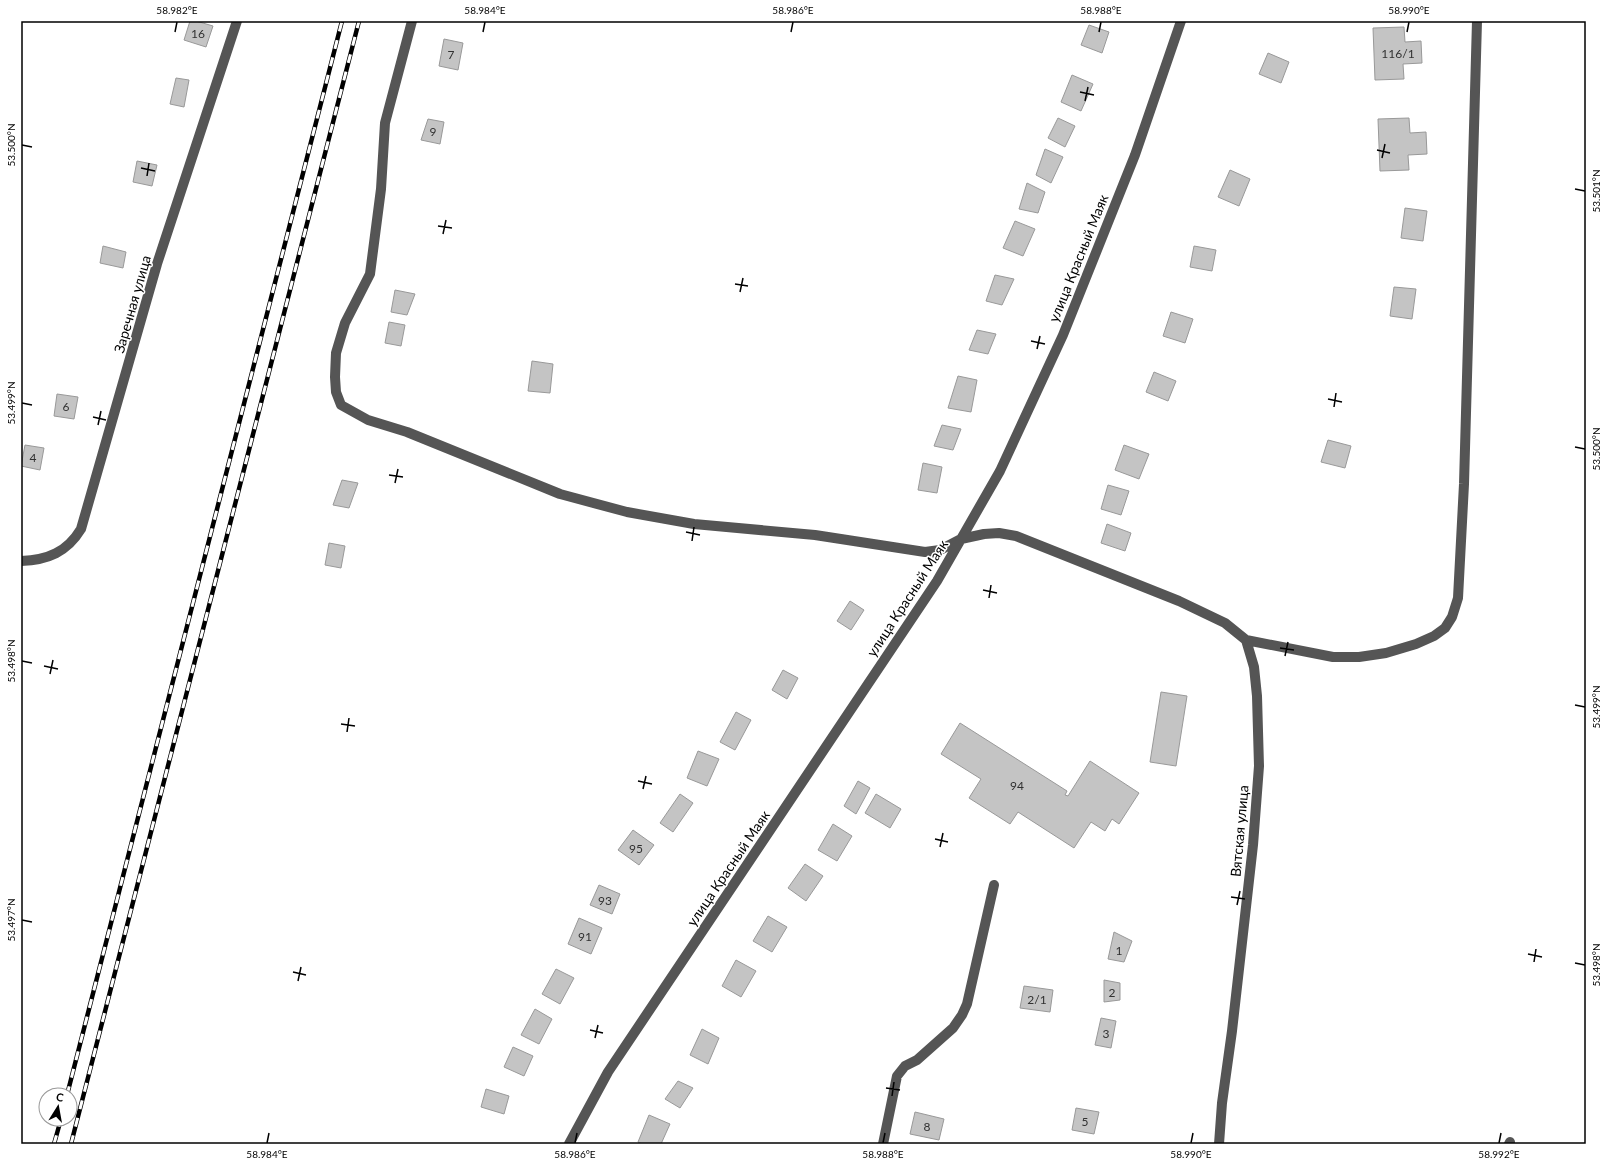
<svg xmlns="http://www.w3.org/2000/svg" width="1607" height="1165" font-family="Lato,sans-serif">
  <rect width="100%" height="100%" fill="#fff"/>
  <path fill="#c4c4c4" stroke="#999" d="M190,21H196L213,26L206,47L184,40Z
    M1089,25L1109,32L1102,53L1081,45Z
    M1404,27L1405,42L1421,41L1422,63L1403,64L1404,79L1375,80L1373,28Z
    M444,39L463,43L458,70L439,66Z
    M1268,53L1289,62L1281,83L1259,74Z
    M1072,75L1093,84L1081,111L1061,102Z
    M176,78L189,80L184,107L170,104Z
    M1058,118L1075,126L1065,147L1048,138Z
    M1409,118L1410,133L1426,132L1427,154L1408,155L1409,170L1380,171L1378,119Z
    M428,119L444,122L440,144L421,140Z
    M1045,149L1063,157L1051,183L1036,175Z
    M137,161L157,165L152,186L133,182Z
    M1230,170L1250,179L1239,206L1218,197Z
    M1027,183L1045,192L1038,213L1019,209Z
    M1405,208L1427,211L1423,241L1401,238Z
    M1015,221L1035,229L1023,256L1003,248Z
    M103,246L126,252L123,268L100,263Z
    M1194,246L1216,250L1212,271L1190,267Z
    M995,275L1014,279L1002,305L986,301Z
    M1394,287L1416,289L1412,319L1390,316Z
    M395,290L415,294L407,315L391,312Z
    M1171,312L1193,319L1185,343L1163,336Z
    M389,322L405,325L401,346L385,343Z
    M977,330L996,334L988,354L969,350Z
    M532,361L553,364L550,393L528,391Z
    M1154,372L1176,381L1168,401L1146,392Z
    M958,376L977,380L971,412L948,408Z
    M57,394L78,397L74,419L54,416Z
    M942,425L961,429L953,450L934,446Z
    M1328,440L1351,446L1345,468L1321,462Z
    M25,445L44,448L40,470L21,466Z
    M1124,445L1149,454L1139,479L1115,470Z
    M923,463L942,467L937,493L918,490Z
    M342,480L358,483L349,508L333,505Z
    M1108,485L1129,491L1121,515L1101,509Z
    M1107,524L1131,533L1125,551L1101,543Z
    M329,543L345,546L341,568L325,565Z
    M850,601L864,610L851,630L837,621Z
    M783,670L798,678L787,699L772,690Z
    M1161,692L1187,696L1176,766L1150,762Z
    M736,712L751,720L735,750L720,742Z
    M960,723L1067,791L1065,795L1068,796L1090,761L1139,793L1119,824L1112,819L1105,831L1091,822L1074,848L1018,812L1010,824L969,798L981,779L941,754Z
    M698,751L719,759L707,786L687,778Z
    M858,781L870,788L856,814L844,806Z
    M680,794L693,803L673,832L660,823Z
    M876,794L901,809L890,828L865,813Z
    M833,824L852,836L837,861L818,850Z
    M633,830L654,845L639,865L618,850Z
    M805,864L823,876L806,901L788,888Z
    M599,885L620,894L612,914L590,905Z
    M768,916L787,927L772,952L753,941Z
    M579,918L602,928L591,954L568,944Z
    M1114,932L1132,941L1124,962L1108,959Z
    M736,960L756,971L741,997L722,986Z
    M556,969L574,978L560,1004L542,994Z
    M1104,980L1120,983V1000L1104,1002Z
    M1024,986L1053,990L1050,1012L1020,1008Z
    M535,1009L552,1019L539,1044L521,1035Z
    M1101,1018L1116,1021L1111,1048L1095,1045Z
    M702,1029L719,1038L708,1064L690,1055Z
    M513,1047L533,1056L524,1076L504,1067Z
    M678,1081L693,1088L680,1108L665,1099Z
    M486,1089L509,1096L504,1114L481,1107Z
    M1076,1108L1099,1112L1094,1134L1072,1130Z
    M915,1112L944,1119L939,1140L910,1134Z
    M649,1115L670,1124L661,1144H642L638,1142Z"/>
  <g fill="none" stroke-linecap="round" stroke-linejoin="round">
    <path stroke="#555" stroke-width="10" d="M412,21L385,123L381,189L370,274L345,323L336,353L335,377L336,392L341,405L368,420L407,432L560,494L627,512L694,524L815,535L925,552L940,550L961,539L984,534L999,533L1016,536L1179,601L1225,623L1246,640L1333,657H1359L1386,653L1416,644L1434,636L1445,628L1452,617L1458,598L1464,484L1477,21
      M21,561C48,560 67,552 81,529L157,264L237,21
      M569,1144L608,1072L937,581L1000,471L1063,335L1135,155L1181,21
      M883,1144L897,1076L905,1066L917,1060L953,1028L962,1015L967,1004L994,885
      M1219,1144L1222,1103L1232,1031L1253,845L1259,766L1257,696L1254,667L1246,640
      M1509,1144L1510,1142"/>
    <defs>
      <path id="rail" d="M67,1095L342,21
        M54,1144L61,1119
        M71,1144L359,21"/>
    </defs>
    <use href="#rail" stroke="#000" stroke-width="4.5"/>
    <use href="#rail" stroke="#fff" stroke-width="3" stroke-dasharray="9" stroke-linecap="butt"/>
  </g>
  <path fill="none" stroke="#000" stroke-width="1.5" d="M175,32L177,22M483,32L485,22M791,32L793,22M1099,32L1101,22M1407,32L1409,22M1080,92L1094,95M1085,101L1088,87M22,145L32,147M1377,150L1390,153M1382,158L1385,144M141,168L155,171M147,176L149,163M1575,189L1585,191M438,226L452,228M443,234L446,220M735,284L748,286M740,292L743,278M1031,341L1045,344M1037,349L1040,336M1328,399L1342,402M22,403L32,405M1334,407L1336,393M93,417L106,420M98,425L101,411M1575,447L1585,449M389,475L403,477M395,483L398,469M686,532L700,535M692,541L694,527M983,590L997,593M989,598L991,585M1280,648L1294,650M1285,656L1288,642M22,661L32,663M44,666L58,669M50,674L53,660M1575,705L1585,707M341,724L355,726M347,732L349,718M638,781L652,784M643,789L646,776M935,839L948,842M940,847L943,833M1231,897L1245,899M1237,905L1240,891M22,920L32,922M1528,954L1542,957M1534,962L1536,949M1575,963L1585,965M293,972L306,975M298,981L301,967M590,1030L603,1033M595,1038L598,1025M886,1088L900,1090M892,1096L894,1082M267,1143L269,1133M575,1143L577,1133M883,1143L885,1133M1191,1143L1193,1133M1499,1143L1501,1133"/>
  <g text-anchor="middle" dominant-baseline="central" stroke-width="3" stroke-linejoin="round" paint-order="stroke">
    <g font-size="12" fill="#313131">
      <text x="198" y="33">16</text>
      <text x="1398" y="53">116/1</text>
      <text x="451" y="54">7</text>
      <text x="433" y="131">9</text>
      <text x="66" y="406">6</text>
      <text x="33" y="457">4</text>
      <text x="1017" y="785">94</text>
      <text x="636" y="848">95</text>
      <text x="605" y="900">93</text>
      <text x="585" y="936">91</text>
      <text x="1119" y="950">1</text>
      <text x="1112" y="992">2</text>
      <text x="1037" y="999">2/1</text>
      <text x="1106" y="1033">3</text>
      <text x="1085" y="1121">5</text>
      <text x="927" y="1126">8</text>
    </g>
    <g font-size="14" fill="#000" stroke="#fff">
      <text transform="translate(1078 258) rotate(-68)">улица Красный Маяк</text>
      <text transform="translate(132 304) rotate(-74)">Заречная улица</text>
      <text transform="translate(907 598) rotate(-57)">улица Красный Маяк</text>
      <text transform="translate(1239 831) rotate(-85)">Вятская улица</text>
      <text transform="translate(728 868) rotate(-56)">улица Красный Маяк</text>
    </g>
  </g>
  <rect width="1607" height="1165" fill="none" stroke="#ffffff" stroke-width="44"/>
  <g transform="translate(58 1107) rotate(11)"><circle r="19" fill="#ffffff" stroke="#999999"/>
  <path d="M0-3L7 15L0 10L-7 15Z" fill="#000000"/>
  <text y="-6" font-size="11" font-weight="bold" text-anchor="middle" fill="#000000">С</text>
  </g>
  <rect x="22" y="22" width="1563" height="1121" fill="none" stroke="#000" stroke-width="1.5"/>
  <g font-size="10" text-anchor="middle" fill="#000">
    <text x="177" y="14">58.982°E</text>
    <text x="485" y="14">58.984°E</text>
    <text x="793" y="14">58.986°E</text>
    <text x="1101" y="14">58.988°E</text>
    <text x="1409" y="14">58.990°E</text>
    <text transform="translate(11 145) rotate(-90)" y="4">53.500°N</text>
    <text transform="translate(1596 191) rotate(-90)" y="4">53.501°N</text>
    <text transform="translate(11 403) rotate(-90)" y="4">53.499°N</text>
    <text transform="translate(1596 449) rotate(-90)" y="4">53.500°N</text>
    <text transform="translate(11 661) rotate(-90)" y="4">53.498°N</text>
    <text transform="translate(1596 707) rotate(-90)" y="4">53.499°N</text>
    <text transform="translate(11 920) rotate(-90)" y="4">53.497°N</text>
    <text transform="translate(1596 965) rotate(-90)" y="4">53.498°N</text>
    <text x="267" y="1158">58.984°E</text>
    <text x="575" y="1158">58.986°E</text>
    <text x="883" y="1158">58.988°E</text>
    <text x="1191" y="1158">58.990°E</text>
    <text x="1499" y="1158">58.992°E</text>
  </g>
</svg>
